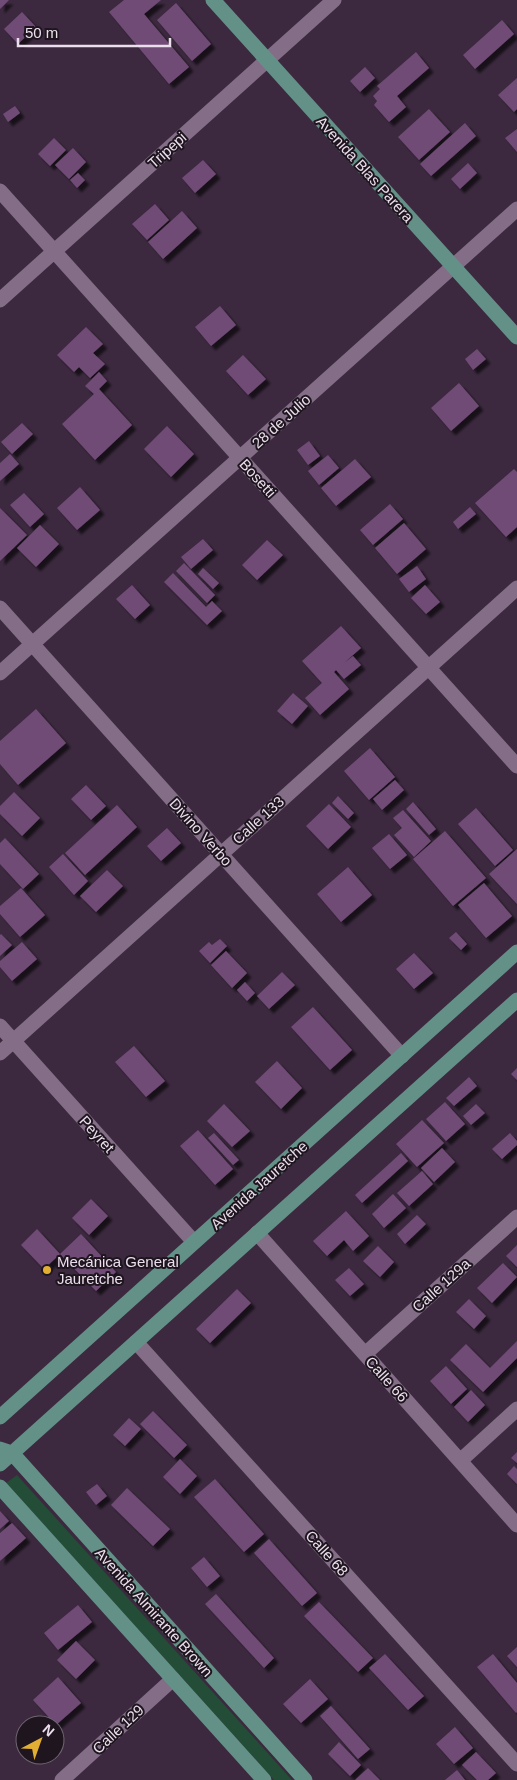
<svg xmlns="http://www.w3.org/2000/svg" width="517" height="1780" font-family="Helvetica,sans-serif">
  <defs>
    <filter id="shadow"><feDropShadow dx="4.5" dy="4.5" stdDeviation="1" flood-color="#0009"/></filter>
  </defs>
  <rect width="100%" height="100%" fill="#3c293f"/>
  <path fill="#234d37" d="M17,1475L292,1780H274L6,1483Z"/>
  <path fill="#704b76" filter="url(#shadow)" d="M0,0H9L0,9Z
    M124,0H161L144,14L189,67L169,84L109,12Z
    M176,3L211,44L192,61L157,20Z
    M22,12L36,27L18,44L4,29Z
    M502,20L514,34L475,69L463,55Z
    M416,52L429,68L397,96L406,107L389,122L374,105L377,101L373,96L380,89L377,86Z
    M365,67L375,78L360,92L350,81Z
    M517,78V109L514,112L498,95Z
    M15,106L20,113L8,122L3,114Z
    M429,109L450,132L419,160L398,137Z
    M465,123L476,136L431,176L420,164Z
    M517,129V152L505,138Z
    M54,138L66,150L50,166L38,154Z
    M73,148L86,162L69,179L55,165Z
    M203,160L216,174L195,193L182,178Z
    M468,163L477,173L460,189L451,179Z
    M78,173L85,180L77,188L70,180Z
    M155,204L169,220L147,240L132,224Z
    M182,211L197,228L163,259L148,242Z
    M220,306L236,325L211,346L195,327Z
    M86,327L103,344L93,353L105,364L90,378L79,367L74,372L57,355Z
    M477,349L486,359L473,370L465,359Z
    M243,355L266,379L248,395L226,371Z
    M99,372L107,381L99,389L132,425L95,460L62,424L94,394L85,386Z
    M459,383L479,406L451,431L431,408Z
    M22,423L33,434L12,454L1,442Z
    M167,426L194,454L171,477L144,449Z
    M309,441L320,456L308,465L297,450Z
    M10,454L19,464L0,481V463Z
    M328,455L339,468L319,485L308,471Z
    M355,459L371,477L336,506L321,488Z
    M514,469L517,472V527L506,537L475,503Z
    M80,487L100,510L77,530L57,508Z
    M24,493L44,514L30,527L10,505Z
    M390,504L403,519L373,545L360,530Z
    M470,507L476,514L458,529L453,522Z
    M0,508L27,535L0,561Z
    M404,523L426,549L397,574L375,548Z
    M40,525L59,544L36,567L17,548Z
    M203,539L213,550L191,569L181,557Z
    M267,540L283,555L257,580L242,565Z
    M184,563L215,595L207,603L176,571Z
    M417,566L426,579L409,592L399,579Z
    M203,568L219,583L213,589L198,574Z
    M173,573L206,607L212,601L222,611L207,625L164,582Z
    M132,585L150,605L135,619L116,599Z
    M425,585L440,602L426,614L411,598Z
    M341,626L361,648L344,663L353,656L361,665L344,679L336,670L334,672L349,689L320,715L305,698L322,683L302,661Z
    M293,693L308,706L292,724L277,711Z
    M36,709L66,743L18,785L0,764V741Z
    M370,748L395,777L369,800L344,771Z
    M395,780L404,790L382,810L373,799Z
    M86,785L106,806L91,820L71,799Z
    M14,792L40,818L22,836L0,814V806Z
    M338,796L354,813L348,819L332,803Z
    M413,802L436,829L429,835L406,809Z
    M329,804L351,827L328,849L306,826Z
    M117,805L137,827L85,875L65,853Z
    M476,808L513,850L495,866L458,824Z
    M403,810L431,841L414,857L394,835L402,828L393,818Z
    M167,828L181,843L161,861L147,846Z
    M445,831L486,878L453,906L413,859Z
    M389,834L407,855L390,869L372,848Z
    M5,838L39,874L23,889L0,864V843Z
    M517,849V904L489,874Z
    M63,854L88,881L74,895L49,867Z
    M348,867L372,895L341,922L317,894Z
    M107,870L123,886L96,912L80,896Z
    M484,883L512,916L486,938L458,905Z
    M21,888L45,915L20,937L0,914V906Z
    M456,932L467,944L461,950L449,938Z
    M1,934L12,945L0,956V935Z
    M220,939L227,946L210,963L199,951L209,942L212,945Z
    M22,942L37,959L12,981L0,967V961Z
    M226,951L247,973L232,988L211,965Z
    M414,953L433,973L414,989L396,969Z
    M282,972L295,985L269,1009L257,996Z
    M245,982L255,993L247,1001L237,990Z
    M313,1007L352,1050L330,1070L291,1027Z
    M134,1046L165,1081L146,1097L115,1062Z
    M277,1061L302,1088L281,1109L255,1082Z
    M517,1068V1080L511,1074Z
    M469,1077L477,1086L454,1106L446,1098Z
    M445,1102L465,1124L446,1141L426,1119Z
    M224,1104L250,1131L232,1147L207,1121Z
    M476,1104L485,1113L471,1125L463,1116Z
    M422,1120L444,1143L417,1167L396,1144Z
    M198,1130L233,1169L215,1185L180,1146Z
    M214,1133L239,1160L233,1165L208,1138Z
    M510,1133L517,1141V1145L502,1159L492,1149Z
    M442,1148L455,1162L434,1182L421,1168Z
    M401,1153L408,1161L362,1203L355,1195Z
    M422,1171L433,1184L409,1206L397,1193Z
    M393,1194L406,1208L384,1228L372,1214Z
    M91,1199L108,1216L89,1235L72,1218Z
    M346,1211L369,1236L353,1251L344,1240L327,1256L313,1241Z
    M417,1215L426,1224L405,1244L397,1234Z
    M37,1229L60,1254L44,1269L21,1245Z
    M81,1234L116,1272L96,1291L60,1254Z
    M517,1245V1267L506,1256Z
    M378,1246L394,1262L380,1277L363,1261Z
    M503,1263L517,1277L492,1303L477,1288Z
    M349,1268L364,1284L350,1296L335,1280Z
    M237,1289L251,1303L210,1343L196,1329Z
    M469,1299L486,1316L474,1329L456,1312Z
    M517,1341V1358L483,1392L450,1360L466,1344L490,1368Z
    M446,1366L467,1389L451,1404L430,1381Z
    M471,1390L485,1405L468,1422L454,1407Z
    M153,1411L187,1445L174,1458L140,1424Z
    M129,1418L141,1429L125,1446L113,1435Z
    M517,1452V1463L511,1458Z
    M180,1459L197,1476L180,1494L163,1477Z
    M514,1466L517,1469V1484L507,1474Z
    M215,1479L264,1534L244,1552L194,1497Z
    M97,1484L107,1496L96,1505L86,1492Z
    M127,1488L170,1529L153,1546L111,1505Z
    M0,1511L9,1521L0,1529Z
    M12,1523L26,1538L0,1561V1533Z
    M269,1539L317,1593L302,1606L254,1553Z
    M204,1557L220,1576L207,1587L191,1568Z
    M216,1594L274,1658L264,1668L205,1604Z
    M319,1602L373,1658L358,1672L304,1616Z
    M78,1605L92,1622L58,1650L44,1633Z
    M76,1641L95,1660L76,1679L57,1660Z
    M517,1647V1667L507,1656Z
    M385,1654L424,1696L408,1710L369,1668Z
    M493,1654L517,1683V1712L516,1713L477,1667Z
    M58,1677L81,1703L56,1725L33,1700Z
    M310,1679L328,1699L301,1723L283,1704Z
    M331,1706L370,1749L358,1759L320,1716Z
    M455,1727L473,1748L454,1764L436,1744Z
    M339,1742L361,1765L350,1776L328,1754Z
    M476,1752L496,1773L488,1780H477L462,1765Z
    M368,1768L380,1780H355Z
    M457,1770L465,1780H445Z"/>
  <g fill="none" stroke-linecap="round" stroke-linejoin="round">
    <path stroke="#836d87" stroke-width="15" d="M0,191L517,766
      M0,300L334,0
      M0,608L402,1056
      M0,673L517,209
      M0,1026L194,1242
      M0,1053L517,588
      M257,1233L517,1525
      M136,1342L517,1764
      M365,1354L517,1217
      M460,1461L517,1409
      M62,1780L173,1679"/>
    <path stroke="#649187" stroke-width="15" d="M213,0L517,337
      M0,1417L517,952
      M0,1449L12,1453L305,1780
      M0,1464L517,1000
      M0,1487L264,1780"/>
  </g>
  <circle fill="#e2af34" stroke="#1e151f" stroke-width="2" cx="47" cy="1270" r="5"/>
  <g text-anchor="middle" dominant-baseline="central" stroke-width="4" stroke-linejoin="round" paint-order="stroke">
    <g font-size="15" fill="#ebdfed" stroke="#1e151f">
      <text transform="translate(167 150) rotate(-42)">Tripepi</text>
      <text transform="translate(365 169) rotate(48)">Avenida Blas Parera</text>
      <text transform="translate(281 421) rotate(-42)">28 de Julio</text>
      <text transform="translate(258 478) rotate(48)">Bosetti</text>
      <text transform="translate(258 820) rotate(-42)">Calle 133</text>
      <text transform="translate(201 832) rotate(48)">Divino Verbo</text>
      <text transform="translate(97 1134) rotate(48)">Peyret</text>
      <text transform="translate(259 1185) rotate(-42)">Avenida Jauretche</text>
      <text transform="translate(441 1285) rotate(-42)">Calle 129a</text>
      <text transform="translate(387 1379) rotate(48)">Calle 66</text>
      <text transform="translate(327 1553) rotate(48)">Calle 68</text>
      <text transform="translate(154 1612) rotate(48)">Avenida Almirante Brown</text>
      <text transform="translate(118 1729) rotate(-43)">Calle 129</text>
    </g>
    <g font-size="15" fill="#ebdfed" stroke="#1e151f" text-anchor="start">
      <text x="57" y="1261">Mecánica General<tspan x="57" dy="17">Jauretche</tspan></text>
    </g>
  </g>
  <g transform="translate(40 1740) rotate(41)"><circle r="24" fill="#1e151f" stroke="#706671"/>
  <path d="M0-4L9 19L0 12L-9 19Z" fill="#e2af34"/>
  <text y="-8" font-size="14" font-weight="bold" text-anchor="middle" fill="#ebdfed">N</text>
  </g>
  <path d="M18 38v8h152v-8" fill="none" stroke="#ebdfed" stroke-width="2.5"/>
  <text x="25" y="38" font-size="15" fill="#ebdfed" stroke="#1e151f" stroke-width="4" paint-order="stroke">50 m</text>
</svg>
